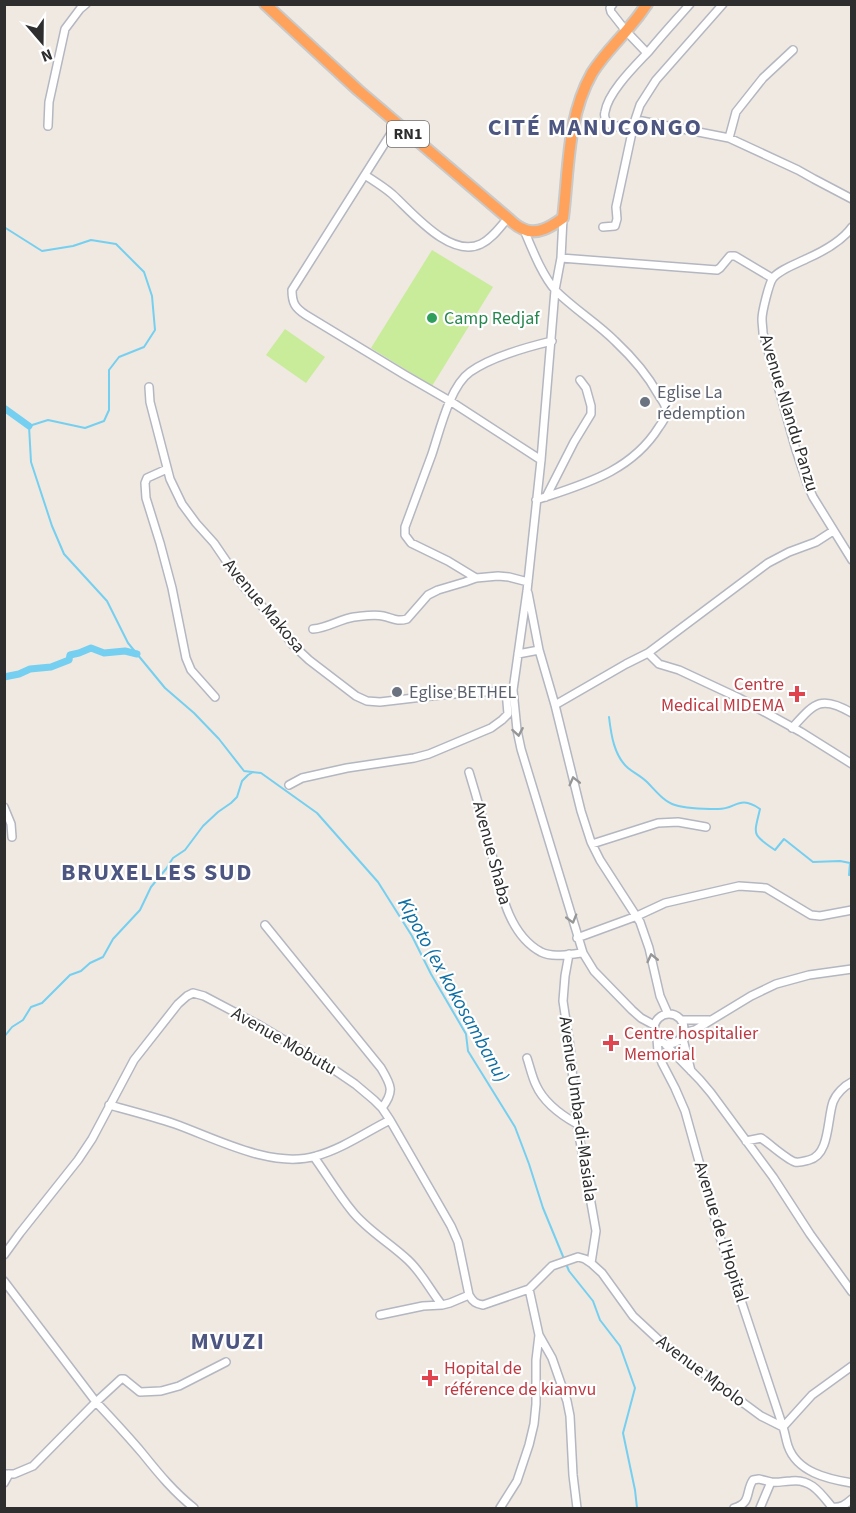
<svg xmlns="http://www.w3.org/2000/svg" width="856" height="1513" font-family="'Source Sans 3',sans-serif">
  <rect width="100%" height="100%" fill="#efe9e1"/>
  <path fill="#c9ec9a" d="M432,250L493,287L432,386L371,348Z
    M285,329L325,357L306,383L266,355Z"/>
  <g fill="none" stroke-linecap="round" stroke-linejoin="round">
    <path stroke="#75cff0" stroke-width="2" d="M4,227L42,251L73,246L91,240L116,244L144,272L152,296L155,330L144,347L119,357L109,370V410L104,421L85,428L48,420L29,426L31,462L52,526L64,554L107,601L128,643L165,688L194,713L219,739L244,771L261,773L317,813L378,882L412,936L431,974L466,1034L468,1051L515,1127L529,1164L543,1208L569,1271L593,1301L600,1320L620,1346L635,1388L623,1433L635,1490L637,1508
      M609,717C611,734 614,756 628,768C634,773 641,776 647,782C655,790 664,802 675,805C688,809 703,809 717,809C736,810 738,794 760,809C754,835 751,834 775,850L784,839L813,862L840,861L850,863L849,875H852
      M4,1037L12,1027L23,1020L31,1007L42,1003L70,975L81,971L90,963L103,957L113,939L140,910L151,887L166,869L173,858L185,850L203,826L218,812L231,803L237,797L242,781L248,775L253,772"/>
    <path stroke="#75cff0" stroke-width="7" d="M4,408L29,426
      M4,677L19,674L30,669L51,667L69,660L70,655L79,653L91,648L104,653L125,651L137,654"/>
    <defs>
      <path id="minor" d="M613,4L610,8L611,12L626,31L647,53
        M690,4C676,20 662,35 649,51C635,66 608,92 605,112C603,119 608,123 614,127L642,121L729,138L798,170L814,179L852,199
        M397,124L292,290C292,303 295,308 306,315L405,375L450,401L541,460
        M48,126L49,102L65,29L80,9L86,4
        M729,138L736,112L763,78L793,50
        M365,175C374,181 384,187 392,194C412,212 450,259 481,244C492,239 500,227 508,218
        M563,218L561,258L555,290L541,460L527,591L513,690L517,730L521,749L583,953L594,971L632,1010L641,1018L654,1025
        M603,227L615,226L617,219L616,207L634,123L640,105L656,80L723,4
        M852,227C842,241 822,252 806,259C796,264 779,270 773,278C769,283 762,312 762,319C762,324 763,329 763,333L796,450L808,486L813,497L852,560
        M524,230C532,249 542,275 556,291C574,309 597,323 615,341C632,357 647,374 658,394C660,398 664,402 665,406C668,415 664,420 659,427C631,472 584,484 536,500
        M561,258L717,270L720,268L730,256H735L772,278
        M149,387L150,402L170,479L182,504L196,523L214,543L244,587L272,617L293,645L309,660L356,696L367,701L380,702L440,695L513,690
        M167,469L147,478L145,483L146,498L160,543L172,588L186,658L191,670L215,697
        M546,497L574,442L591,414V406L586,388L580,380
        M476,578L448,561L411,543L405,535V527C414,503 423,478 432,454C440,430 450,386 470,372C491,357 527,347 552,341
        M528,593L539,650L555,705L581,811L591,842L600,860L640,922L649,948L660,996L668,1014
        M313,629C328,628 340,619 354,617C364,616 374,614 383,616C393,618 396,622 407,619L428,595L438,590L465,582L476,578L498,576L509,577L528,582
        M648,653L659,664L679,670L739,698L801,732L852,764
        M518,654L539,650
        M555,705L626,664L648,653L768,563L789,552L816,542L833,531
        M792,728C814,704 820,694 852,713
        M469,772C476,795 483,819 489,843C499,879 504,932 541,952C553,958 570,954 583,953
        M289,785L302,778L347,768L414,758L429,754L491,728L502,720L508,714L506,690
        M4,807L11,824L12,837
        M592,844L658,823L678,822L706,827
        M265,925L381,1068C391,1085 395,1091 382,1108
        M577,938L637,916L665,903L739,886L766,888L811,915L820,916L852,910
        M569,954L565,976L563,1001L570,1047L577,1124L596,1231L591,1263
        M654 1029a15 15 0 1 1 30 0a15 15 0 1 1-30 0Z
        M681,1020H709
        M683,1033L695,1030L751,996L776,984L809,975L852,969
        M682,1035L691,1071
        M657,1039L658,1051L662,1063L675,1088L685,1111L720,1237L783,1427L812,1395L852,1366
        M665,1044L700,1080L711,1093L773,1177L810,1234L852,1292
        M527,1058C530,1067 532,1077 536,1085C544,1103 561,1115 577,1124
        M109,1105C131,1111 154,1117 175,1124C217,1139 272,1169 316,1156C342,1149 366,1132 390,1120
        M746,1141L761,1138C770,1144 786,1159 795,1162C800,1163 805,1161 809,1160C830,1155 827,1119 833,1102C836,1094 844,1086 852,1082
        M314,1157C327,1175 338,1194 352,1211C367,1230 390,1243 408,1260C422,1273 430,1290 442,1305L450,1303L469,1295
        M4,1255L20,1233L78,1160L92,1139L134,1060L178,1004L187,996L193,993L204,996L259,1025L333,1069L355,1084L374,1100L382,1108L390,1120L451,1226L458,1242L469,1295C473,1302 476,1304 483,1305L529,1289L552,1266L578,1257L585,1259L591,1263L602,1273L633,1316L662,1343L761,1416L783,1427C785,1433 786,1440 788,1446C797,1472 827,1479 852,1483
        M4,1281L96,1402L33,1466L14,1474H4
        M380,1315L423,1306L442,1305
        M539,1335L552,1358L567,1401L570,1416L573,1475L577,1508
        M4,1483L9,1474
        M194,1508C174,1492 159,1474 143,1454C128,1436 112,1419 96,1402L121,1379H124L140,1392L161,1391L179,1386L226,1362
        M500,1508L517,1481L529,1445L534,1424L536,1404V1360L539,1335L529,1289
        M734,1508C752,1503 745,1492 753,1480L759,1479L771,1482
        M760,1508L771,1482C778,1483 784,1481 791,1481C811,1478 821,1494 832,1507C841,1508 845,1505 852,1499"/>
      <path id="highway" d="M265,4L358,90L508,218C512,222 518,227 523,229C537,236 552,226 563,218C569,169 567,117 592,73C602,57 615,44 627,30C634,22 641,13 647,4"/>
    </defs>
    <use href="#minor" stroke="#b4b7c1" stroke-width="10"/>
    <use href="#highway" stroke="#c9c9c9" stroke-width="14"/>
    <use href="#minor" stroke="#fff" stroke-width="7"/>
    <use href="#highway" stroke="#ffa35c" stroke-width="10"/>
  </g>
  <defs><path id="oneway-chevron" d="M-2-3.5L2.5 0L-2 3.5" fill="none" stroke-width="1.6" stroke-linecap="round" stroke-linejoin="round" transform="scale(1.5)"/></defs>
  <g stroke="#969696">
    <use href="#oneway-chevron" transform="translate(518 732) rotate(80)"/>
    <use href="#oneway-chevron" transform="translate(574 781) rotate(-104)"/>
    <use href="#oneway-chevron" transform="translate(572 919) rotate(74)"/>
    <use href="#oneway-chevron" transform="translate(652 958) rotate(-103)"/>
  </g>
  <circle fill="#2e9e5b" stroke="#fff" stroke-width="2" cx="432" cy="318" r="6"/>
  <g fill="#6b7280" stroke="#fff" stroke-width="2">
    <circle cx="645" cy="402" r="6"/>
    <circle cx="397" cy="692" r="6"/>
  </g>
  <g fill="#e0444e" stroke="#fff" stroke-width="2">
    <path d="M794 685h6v6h6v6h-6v6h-6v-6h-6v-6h6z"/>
    <path d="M608 1034h6v6h6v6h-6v6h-6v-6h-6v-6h6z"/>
    <path d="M427 1369h6v6h6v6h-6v6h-6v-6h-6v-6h6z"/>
  </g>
  <g text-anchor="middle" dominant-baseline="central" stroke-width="4.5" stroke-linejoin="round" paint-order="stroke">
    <rect fill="#fff" stroke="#6d6d6d" stroke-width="1.5" x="387" y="121" width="42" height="26" rx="4.5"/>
    <g font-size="16" font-weight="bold" fill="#2e2e2e">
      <text x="408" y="134">RN1</text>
    </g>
    <g font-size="18" fill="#27864d" stroke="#fff" text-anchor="start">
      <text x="444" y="318">Camp Redjaf</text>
    </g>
    <g font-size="18" fill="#5b616d" stroke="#fff" text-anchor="start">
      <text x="657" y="392">Eglise La<tspan x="657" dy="21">rédemption</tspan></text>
      <text x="409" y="692">Eglise BETHEL</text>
    </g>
    <g font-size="18" fill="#2e2e2e" stroke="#fff">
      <text transform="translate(789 413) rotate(73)">Avenue Nlandu Panzu</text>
      <text transform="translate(264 606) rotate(50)">Avenue Makosa</text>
      <text transform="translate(492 853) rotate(75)">Avenue Shaba</text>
      <text transform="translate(284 1041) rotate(30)">Avenue Mobutu</text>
      <text transform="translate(578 1109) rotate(82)">Avenue Umba-di-Masiala</text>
      <text transform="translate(721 1232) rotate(73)">Avenue de l'Hopital</text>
      <text transform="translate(701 1371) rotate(37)">Avenue Mpolo</text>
    </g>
    <g font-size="18" fill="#be3a42" stroke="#fff" text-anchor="start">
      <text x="784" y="684" text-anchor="end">Centre<tspan x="784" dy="21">Medical MIDEMA</tspan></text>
      <text x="624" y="1033">Centre hospitalier<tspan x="624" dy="21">Memorial</tspan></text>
      <text x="444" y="1368">Hopital de<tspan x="444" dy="21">référence de kiamvu</tspan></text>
    </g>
    <g font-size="20" font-style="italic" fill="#0d6fa3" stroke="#fff">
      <text transform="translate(453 990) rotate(61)">Kipoto (ex kokosambanu)</text>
    </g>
    <g font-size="24" font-weight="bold" letter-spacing="1.5" fill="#4d5680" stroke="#fff">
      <text x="595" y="127">CITÉ MANUCONGO</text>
      <text x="157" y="872">BRUXELLES SUD</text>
      <text x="228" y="1341">MVUZI</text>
    </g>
  </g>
  <rect width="856" height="1513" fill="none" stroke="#2e2e2e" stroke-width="12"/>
  <g transform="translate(42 42) rotate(160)" stroke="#ffffff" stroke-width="4.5" paint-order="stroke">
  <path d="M0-4.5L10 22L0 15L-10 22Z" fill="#2e2e2e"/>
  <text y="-9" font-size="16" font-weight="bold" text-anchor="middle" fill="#2e2e2e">N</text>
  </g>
</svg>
